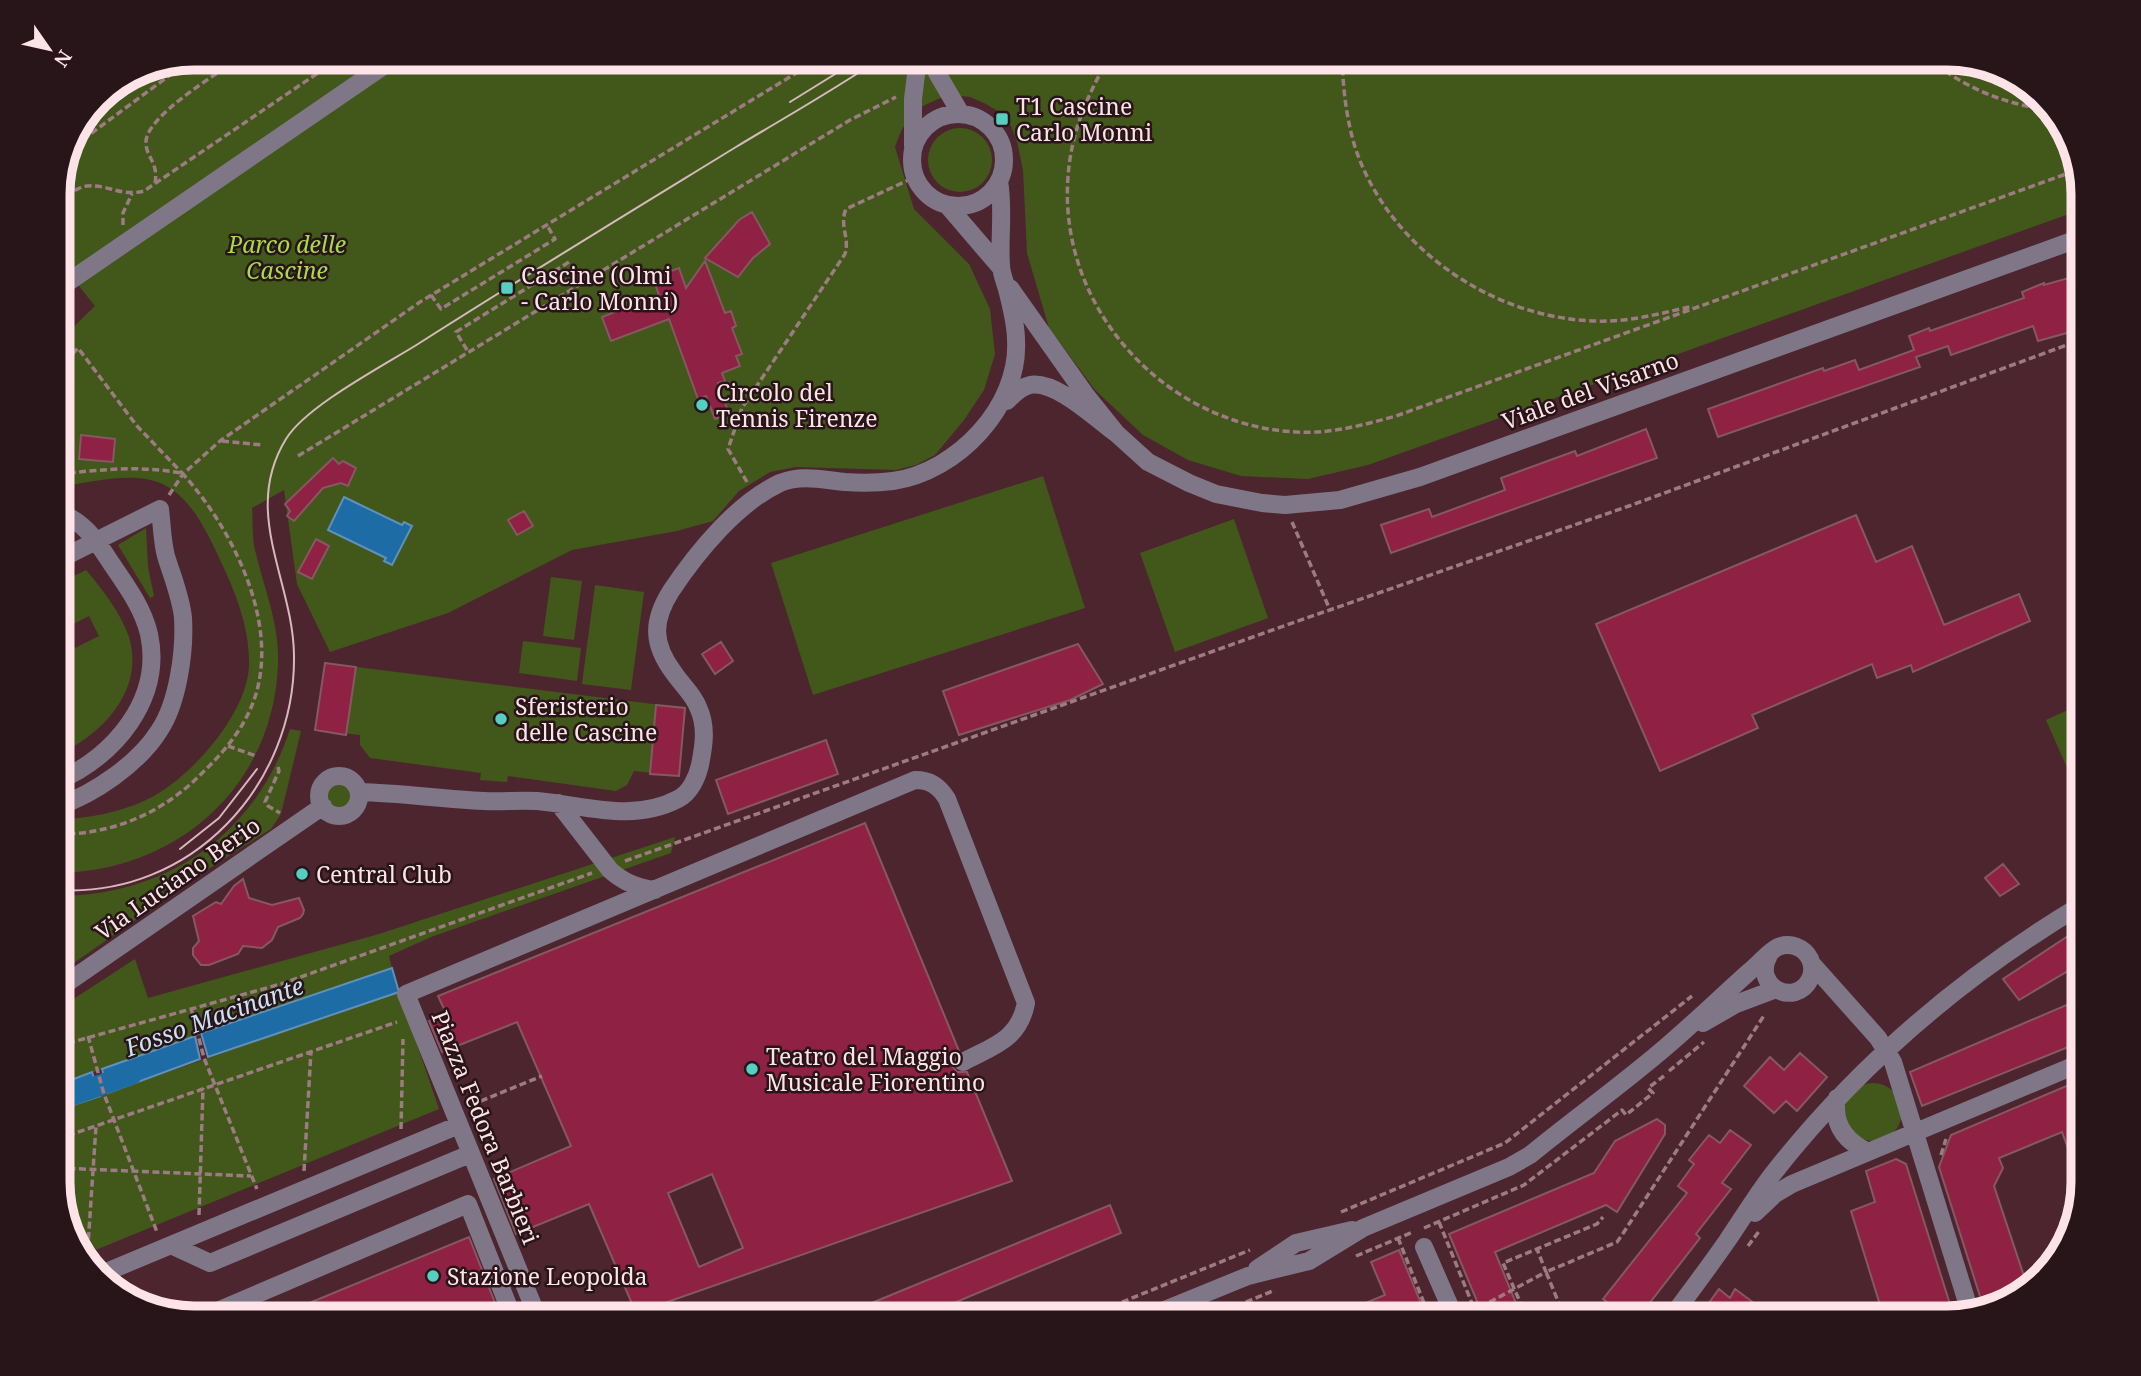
<svg xmlns="http://www.w3.org/2000/svg" width="2141" height="1376" font-family="'Noto Serif',serif">
  <rect width="100%" height="100%" fill="#4d252f"/>
  <path fill="#42571a" fill-rule="evenodd" d="M194,58H1947L2023,80L2065,126L2083,193V209L1368,465L1308,479L1241,476L1188,460L1143,435L1095,390L1049,328L1027,253L1023,170L1017,142L1011,126L1001,113L986,104L970,97L952,95L938,99L921,107L909,118L901,131L895,147L914,209L969,264L990,309L995,354L984,390L964,420L935,455L916,465L896,470L796,467L770,472L739,491L713,521L677,531L572,550L448,613L330,652L297,584L284,490L252,508C253,521 252,537 255,550C264,588 280,625 278,665C273,787 177,871 58,873V820C87,818 119,813 146,800C189,780 247,715 249,666C250,630 237,596 222,564C210,538 194,502 168,487C136,468 92,484 58,486V342L95,306L58,260V185L68,141L75,132L169,63Z
    M928 160a32 32 0 1 1 64 0a32 32 0 1 1-64 0Z
    M1043,476L1085,608L813,695L771,563Z
    M1234,519L1268,618L1175,652L1140,553Z
    M146,528L148,567L154,596L150,598L118,545Z
    M86,570C103,590 120,612 129,637C145,691 102,734 58,755V584ZM89,616L99,636L75,648L65,628Z
    M551,577L582,581L574,640L543,636Z
    M595,585L644,592L631,690L582,684Z
    M523,641L581,648L577,681L519,673Z
    M325,663L685,708L679,776L634,771L627,785L616,791L508,776L507,782L480,780L481,773L370,758L360,745V735L315,730Z
    M2083,703V804L2046,720Z
    M290,729L301,731L281,814L271,829L210,868L58,974V896C167,896 256,834 290,729Z
    M324 796a16 16 0 1 1 32 0a16 16 0 1 1-32 0Z
    M675,837L671,853L431,937L389,956L392,968L58,1085V1009L135,959L148,998L379,934Z
    M399,992L439,1109L81,1256L76,1250L58,1191V1110Z
    M1844 1112a29 29 0 1 1 58 0a29 29 0 1 1-58 0Z"/>
  <path fill="#1e6ca5" stroke="#6190b9" stroke-width="2" d="M169,63L75,132L98,97L142,68Z
    M344,497L402,525L404,522L412,526L392,565L384,561L386,558L328,530Z
    M392,968L399,992L208,1057L201,1033Z
    M195,1036L200,1059L108,1093L102,1069Z
    M92,1072L100,1096L58,1110V1085Z"/>
  <g fill="none" stroke-linecap="round" stroke-linejoin="round">
    <path stroke="#1e6ca5" stroke-width="21" d="M58,1100L132,1074"/>
  </g>
  <path fill="#8f2145" stroke="#855862" stroke-width="2" fill-rule="evenodd" d="M752,212L770,244L753,258L738,277L705,258L739,220Z
    M705,261L725,313L731,311L736,326L732,328L742,354L736,356L740,366L722,373L725,381L718,383L729,414L715,419L706,396L698,399L669,319L611,341L602,317L659,295L653,278L679,268L686,288Z
    M2083,274V319L2072,322L2074,331L2038,341L2033,326L1951,355L1948,346L1916,357L1920,367L1718,437L1708,409L1823,368L1824,371L1855,360L1859,370L1914,350L1909,336L1929,328L1930,331L2024,298L2022,292L2044,283V285Z
    M1646,429L1657,458L1391,553L1381,525L1429,509L1432,517L1505,490L1501,478L1575,451L1577,456Z
    M81,435L115,439L113,462L79,459Z
    M333,458L339,464L343,461L356,468L348,486L341,483L323,488L294,521L287,516L290,511L285,504Z
    M524,511L533,526L517,535L508,520Z
    M1856,515L1876,562L1912,546L1944,625L2019,594L2030,621L1913,672L1911,665L1877,678L1872,664L1752,715L1758,728L1660,771L1596,624Z
    M316,539L329,546L312,579L298,572Z
    M721,642L733,661L715,674L702,654Z
    M1078,644L1103,684L1070,700L959,735L943,691Z
    M325,663L356,667L346,735L315,730Z
    M656,705L685,708L679,776L650,774Z
    M826,740L838,774L728,814L716,780Z
    M865,823L959,1051L953,1056V1067L957,1072H967L1012,1181L636,1313L589,1204L516,1234L494,1179L571,1146L517,1022L442,1052L429,1021L446,1013L438,996ZM712,1174L743,1248L699,1267L668,1193Z
    M2003,864L2019,884L2000,896L1985,878Z
    M243,879L249,898L272,905L299,898L304,910L303,914L300,918L278,927L272,940L262,948L243,946L238,954L209,965H201L193,955V948L199,941L193,916L216,902L221,904L234,886Z
    M2083,926V962L2019,1000L2003,979Z
    M2083,998V1041L1922,1106L1910,1072Z
    M1800,1053L1827,1077L1797,1111L1786,1101L1774,1113L1744,1086L1770,1057L1784,1070Z
    M2083,1079L2082,1187L2062,1132L1999,1158L2003,1168L1994,1186L2028,1288L2015,1300L1984,1309L1939,1167L1951,1135Z
    M1657,1119L1665,1125V1134L1617,1212L1606,1205L1495,1252L1522,1318H1484L1449,1234L1594,1173L1615,1141Z
    M1730,1130L1751,1145L1722,1183L1731,1189L1696,1234L1700,1238L1638,1318H1628L1603,1299L1687,1193L1678,1186L1694,1164L1689,1160L1709,1135L1720,1143Z
    M1896,1159L1906,1164L1954,1317L1884,1318L1851,1211L1875,1202L1866,1171Z
    M1110,1205L1121,1233L918,1318H835Z
    M469,1237L501,1318H273Z
    M1399,1250L1427,1318H1329L1385,1295L1371,1262Z
    M1719,1289L1730,1298L1735,1289L1754,1303L1746,1318H1698Z"/>
  <g fill="none" stroke-linecap="round" stroke-linejoin="round">
    <path stroke="#9d7b82" stroke-width="3.5" stroke-dasharray="7 3.5" stroke-linecap="butt" d="M1109,58C1087,95 1071,133 1068,177C1058,309 1166,426 1297,432C1331,434 1363,425 1396,416L2077,170
      M1342,58C1343,88 1346,117 1355,147C1389,251 1501,325 1610,321C1637,320 1667,312 1693,306
      M1929,58C1961,87 2007,105 2050,110
      M957,60L958,58
      M66,152L193,58
      M155,183C159,162 145,157 146,141C148,115 218,73 240,58
      M58,203C67,197 76,187 87,186C108,184 121,197 144,191L340,58
      M123,225V213L132,194
      M431,295L441,309L555,239L547,225
      M467,350L456,332L569,262L582,284
      M58,369L78,348L137,426L183,474
      M222,441L262,445
      M298,456L850,120L896,97
      M58,474C102,470 137,465 181,473
      M747,482L728,449L742,408L845,254C850,238 839,225 846,209L915,177
      M169,495L183,474
      M1292,522L1330,610
      M228,746L256,756
      M278,767L279,771L265,802L268,806L280,813
      M58,834C110,835 160,814 197,778C216,760 235,740 247,716C288,638 236,533 183,474L220,441L420,302L821,58
      M625,861L1295,622L1629,506L2083,339
      M191,1008L204,1058L257,1189
      M88,1036L104,1094L157,1232
      M58,1046L281,984L592,873
      M1669,1071L1704,1042
      M471,1105L542,1076
      M401,1129L403,1039
      M58,1139L397,1022
      M1941,1155L1946,1139
      M58,1168L251,1176
      M304,1171L311,1051
      M1341,1212L1505,1143L1692,996
      M199,1215L203,1088
      M1439,1222L1478,1318
      M1424,1228L1524,1185L1622,1110L1626,1115L1653,1093L1648,1088L1664,1076
      M1398,1238L1430,1318
      M1748,1246L1760,1230
      M1356,1256L1413,1232
      M87,1260L96,1126
      M1230,1309L1234,1318
      M1471,1312L1546,1272L1537,1249
      M1083,1318L1250,1250
      M1207,1318L1275,1290
      M1527,1318L1503,1263L1597,1224L1603,1217
      M1565,1318L1546,1272L1617,1242L1622,1235L1765,1014"/>
    <path stroke="#7f7788" stroke-width="18" d="M936,58L937,73L961,114
      M912 160a46 46 0 1 1 92 0a46 46 0 1 1-92 0Z
      M913,146V99L918,58
      M947,205L1001,268
      M58,289L395,58
      M1007,401C1013,395 1020,387 1030,385C1056,380 1096,419 1117,434L1085,394L1010,288
      M1117,434L1148,462L1189,483L1216,494L1262,503L1285,505L1340,500L1420,477L2083,237
      M58,513C83,519 98,543 111,563C126,585 143,608 149,634C163,699 114,757 58,781
      M58,560L160,509C162,525 162,541 166,556C172,576 181,597 183,618C185,651 178,703 159,731C139,763 93,795 58,806
      M319 796a20 20 0 1 1 40 0a20 20 0 1 1-40 0Z
      M359,792C400,793 442,799 484,801C502,802 519,800 537,801C585,805 632,823 678,799C690,793 697,778 700,765C704,745 707,726 698,707C693,694 682,685 674,673C652,644 652,621 671,591C697,552 737,503 780,483C801,474 824,480 845,482C861,483 877,483 893,481C957,472 1020,406 1016,340C1016,325 1012,309 1008,293C1006,284 1001,274 1001,265C999,237 1004,209 999,181
      M558,803L610,870C623,882 637,888 655,890
      M1812,964L1878,1038L1893,1062L1970,1312
      M58,989L323,806
      M1703,1023L1736,1004L1776,989
      M1837,1098C1832,1124 1845,1141 1868,1152
      M1755,1213L1775,1194L1792,1184L2083,1062
      M171,1245L210,1263L470,1154
      M1424,1247L1455,1318
      M1257,1269L1296,1243L1352,1230
      M99,1275L459,1125
      M201,1318L468,1204L513,1318
      M538,1318L406,994L915,780C930,780 939,786 947,799L1026,1003C1019,1040 993,1046 963,1062
      M1145,1318L1248,1276L1309,1261L1363,1228L1509,1167L1530,1155C1575,1118 1623,1084 1667,1046C1695,1022 1722,996 1750,971C1759,964 1768,952 1778,947C1790,942 1804,947 1810,959C1813,966 1813,973 1810,979C1796,1008 1751,987 1769,955
      M1671,1318C1690,1292 1709,1267 1727,1241C1742,1219 1756,1196 1772,1175C1858,1065 1964,975 2083,904"/>
    <path stroke="#d6b8be" stroke-width="2" d="M790,102L861,58
      M180,849L219,818L257,769
      M58,890C191,898 296,785 294,655C293,580 241,512 286,439C306,406 383,366 418,344C523,277 630,212 736,147C784,118 834,90 881,58"/>
  </g>
  <g fill="#57cec2" stroke="#271519" stroke-width="2.5">
    <rect x="995" y="112" width="14" height="14" rx="3.5"/>
    <rect x="500" y="281" width="14" height="14" rx="3.5"/>
    <circle cx="702" cy="405" r="7"/>
    <circle cx="501" cy="719" r="7"/>
    <circle cx="302" cy="874" r="7"/>
    <circle cx="752" cy="1069" r="7"/>
    <circle cx="433" cy="1276" r="7"/>
  </g>
  <g text-anchor="middle" dominant-baseline="central" stroke-width="5" stroke-linejoin="round" paint-order="stroke">
    <g font-size="23" fill="#fee3e8" stroke="#271519" text-anchor="start">
      <text x="1016" y="106">T1 Cascine<tspan x="1016" dy="26">Carlo Monni</tspan></text>
      <text x="521" y="275">Cascine (Olmi<tspan x="521" dy="26">- Carlo Monni)</tspan></text>
      <text x="716" y="392">Circolo del<tspan x="716" dy="26">Tennis Firenze</tspan></text>
      <text x="515" y="706">Sferisterio<tspan x="515" dy="26">delle Cascine</tspan></text>
      <text x="316" y="874">Central Club</text>
      <text x="766" y="1056">Teatro del Maggio<tspan x="766" dy="26">Musicale Fiorentino</tspan></text>
      <text x="447" y="1276">Stazione Leopolda</text>
    </g>
    <g font-size="23" font-style="italic" fill="#aada4b" stroke="#271519">
      <text x="287" y="244">Parco delle<tspan x="287" dy="26">Cascine</tspan></text>
    </g>
    <g font-size="23" fill="#fee3e8" stroke="#271519">
      <text transform="translate(1590 390) rotate(-20)">Viale del Visarno</text>
      <text transform="translate(177 878) rotate(-35)">Via Luciano Berio</text>
      <text transform="translate(486 1127) rotate(68)">Piazza Fedora Barbieri</text>
    </g>
    <g font-size="24" font-style="italic" fill="#cce1f5" stroke="#271519">
      <text transform="translate(214 1016) rotate(-20)">Fosso Macinante</text>
    </g>
  </g>
  <path d="M0 0H2141V1376H0ZM194 70H1947A124 124 0 0 1 2071 194V1182A124 124 0 0 1 1947 1306H194A124 124 0 0 1 70 1182V194A124 124 0 0 1 194 70Z" fill="#271519" fill-rule="evenodd"/>
  <path fill="none" stroke="#fee3e8" stroke-width="9" d="M194 70H1947A124 124 0 0 1 2071 194V1182A124 124 0 0 1 1947 1306H194A124 124 0 0 1 70 1182V194A124 124 0 0 1 194 70Z"/>
  <g transform="translate(49 49) rotate(124)" stroke="#271519" stroke-width="5" paint-order="stroke">
  <path d="M0-5L12 26L0 18L-12 26Z" fill="#fee3e8"/>
  <text y="-10" font-size="19" font-weight="bold" text-anchor="middle" fill="#fee3e8">N</text>
  </g>
</svg>
